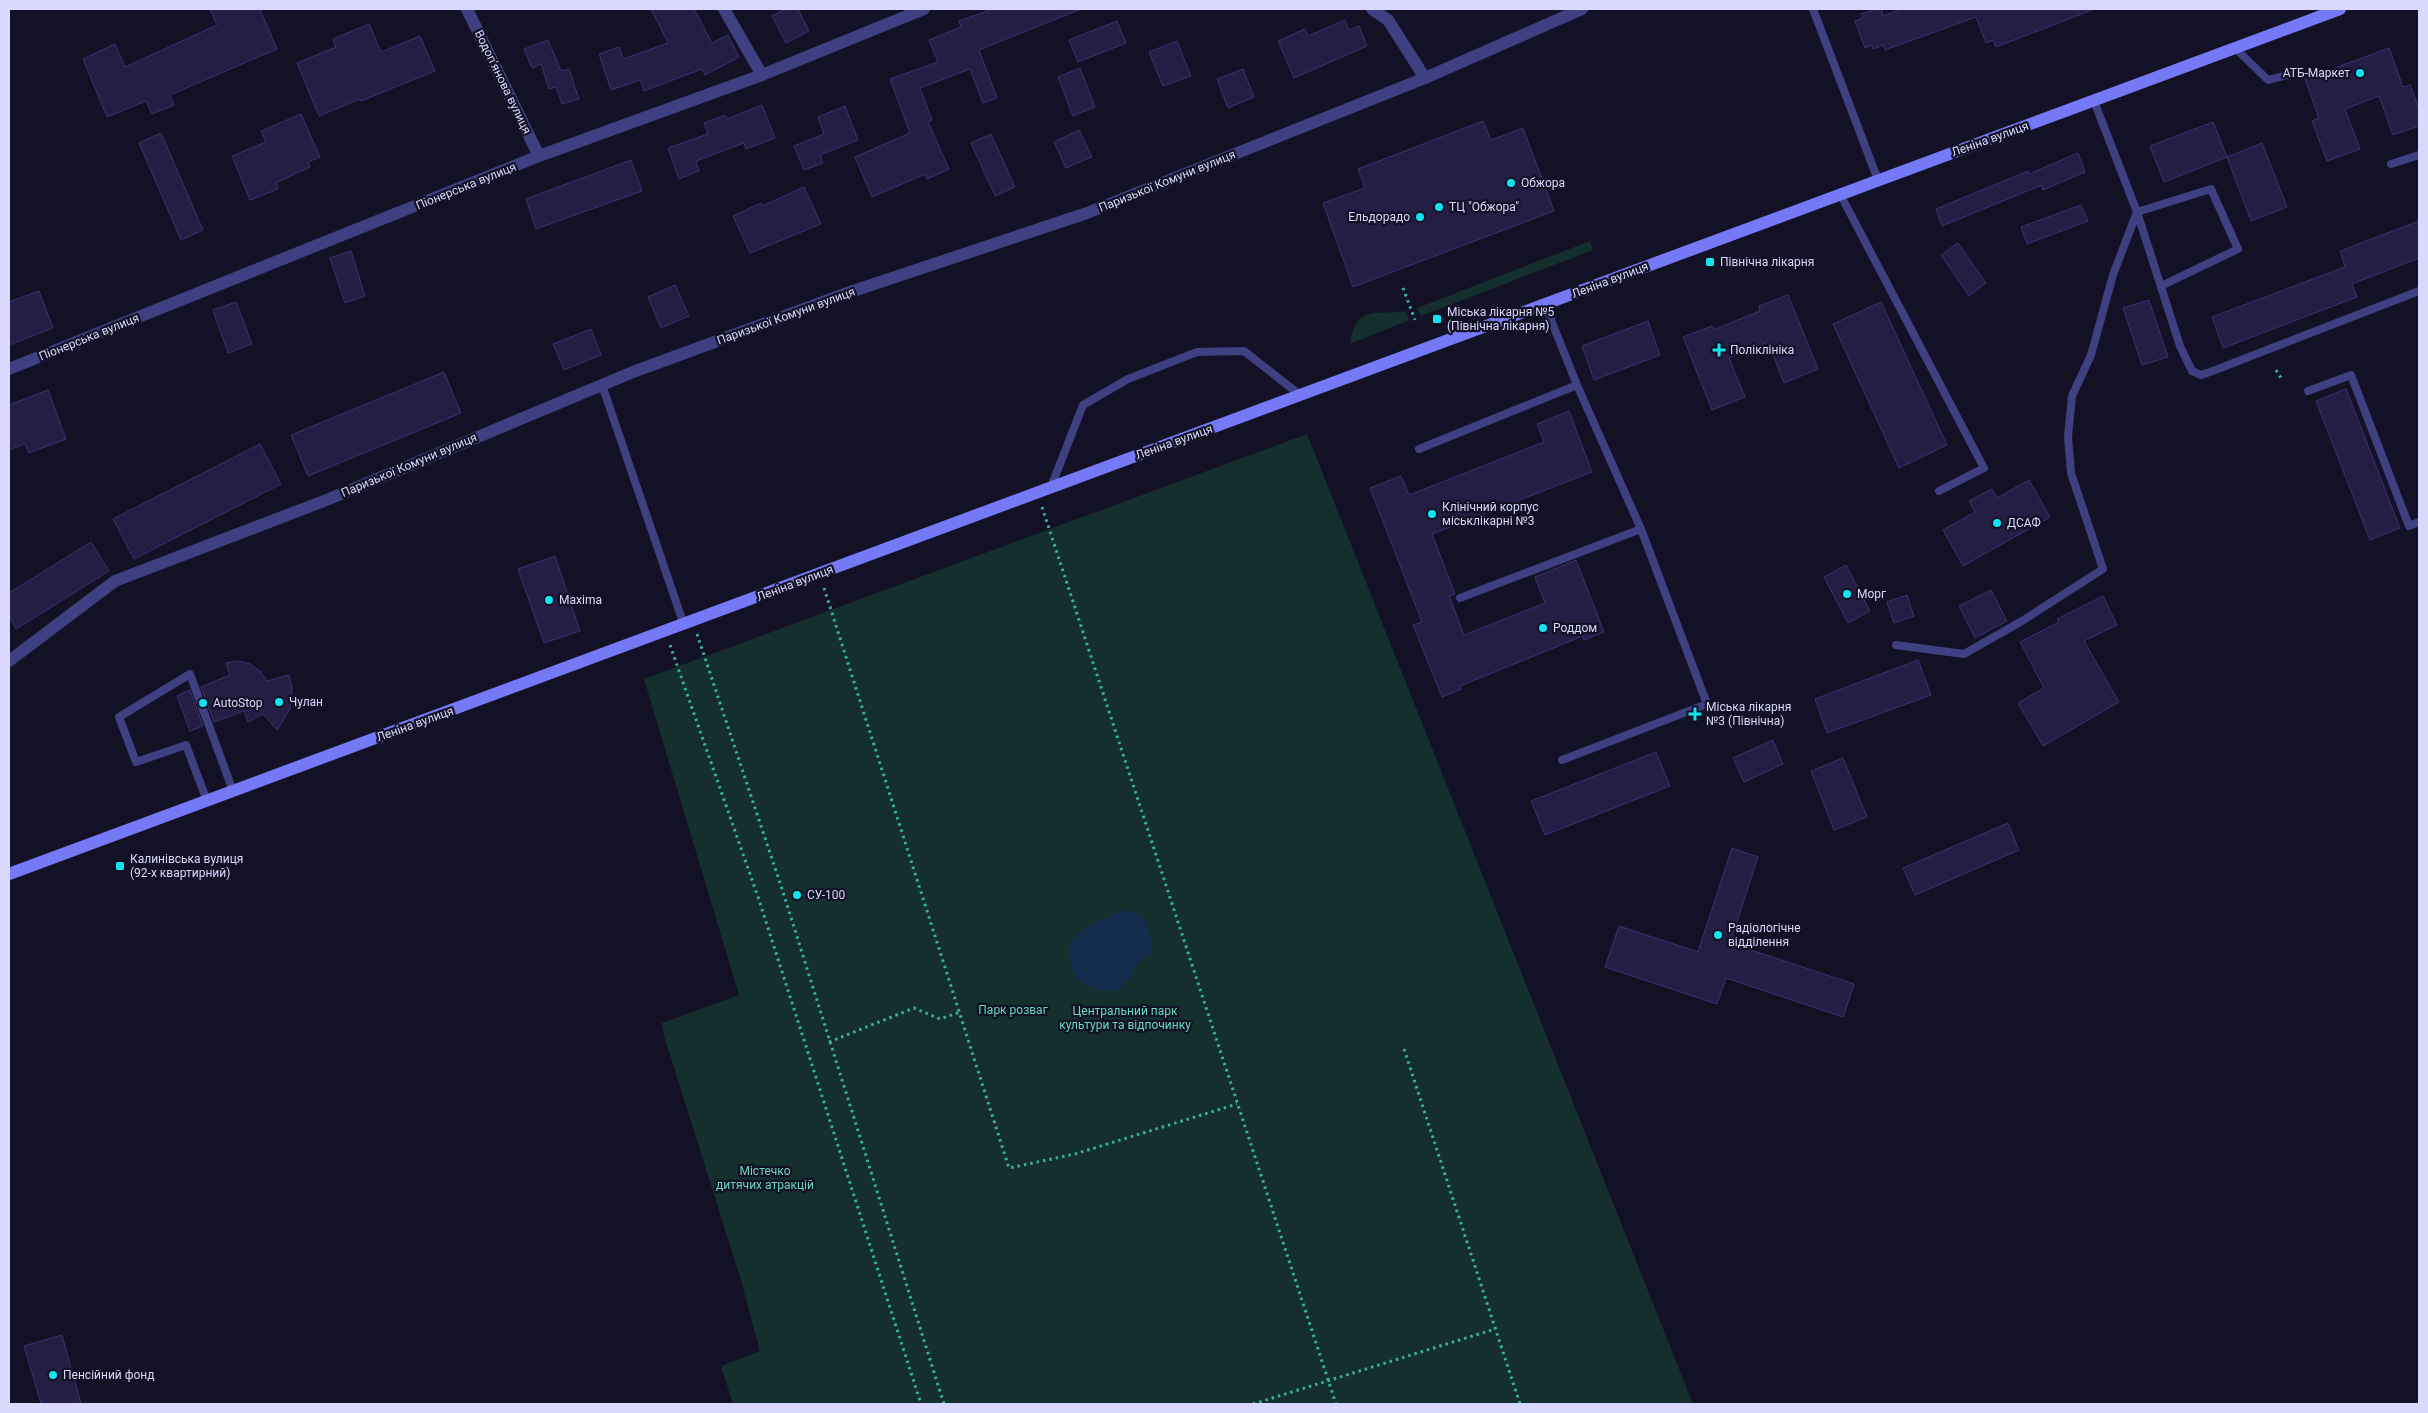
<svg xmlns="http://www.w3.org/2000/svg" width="2428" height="1413" font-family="Roboto,sans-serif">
  <rect width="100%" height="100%" fill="#131126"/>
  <path fill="#142f2d" d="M1590,241L1593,250L1421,316L1417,308Z
    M1406,311L1409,320L1350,344C1357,303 1375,316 1406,311Z
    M1307,434L1693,1404H733L721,1366L760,1351L740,1277L664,1036L662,1023L739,995L644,679Z"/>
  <path fill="#142c4d" d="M1122,910L1141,915L1149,930L1153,951L1138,962L1132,975L1118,990C1108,991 1098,991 1088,986C1072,979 1062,951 1075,937C1088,924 1106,919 1122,910Z"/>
  <path fill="#241e45" stroke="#3b3270" d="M210,9H260L277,49L170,95L174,105L152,114L146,101L107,117L83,59L115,44L125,67L217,25Z
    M651,9H694L712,43L728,35L739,57L705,75L702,69L644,91L640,80L611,90L599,54L619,47L623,59L668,43Z
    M786,9H798L809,31L786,43L772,16Z
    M993,9H1081L979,50L997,98L983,103L970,69L920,88L932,120L928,122L949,169L927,179L925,174L872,197L855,157L910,133L890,79L938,62L929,40L961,27L959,21Z
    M1877,9H1881L1883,16L1902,9L2092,10L1996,47L1993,40L1986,43L1976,17L1885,50L1883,45L1873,49L1872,45L1865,48L1855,21L1863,18L1861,14Z
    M1345,20L1349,30L1359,26L1367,46L1294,78L1278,41L1305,29L1308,36Z
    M1117,21L1126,43L1078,62L1069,40Z
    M369,24L381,52L420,36L435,71L361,101L360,99L319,116L297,63L336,47L333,39Z
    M548,40L561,71L569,69L579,99L562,104L556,87L549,89L541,64L532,68L524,49Z
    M1177,41L1191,76L1163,86L1149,52Z
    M2389,48L2403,87L2410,85L2419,109V126L2393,135L2379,96L2345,109L2360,149L2327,161L2312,121L2319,118L2305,79Z
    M1080,68L1095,107L1073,116L1058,77Z
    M1243,69L1254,97L1228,108L1217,79Z
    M762,105L775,138L746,149L744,143L696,161L699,171L679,179L668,148L708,134L704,123L725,115L727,119Z
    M845,106L858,140L820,155L823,163L804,170L794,146L824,134L818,117Z
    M301,114L320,157L308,162L310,167L276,183L278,189L250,200L232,156L266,142L261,131Z
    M1483,121L1491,140L1523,128L1554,211L1353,287L1323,203L1365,188L1358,169Z
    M2213,122L2227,157L2262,143L2287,207L2251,221L2227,157L2164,182L2150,146Z
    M1079,130L1092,157L1066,168L1054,142Z
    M161,133L203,230L181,240L139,143Z
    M991,134L1015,187L995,196L971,143Z
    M2078,153L2085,172L2043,190L2042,185L1942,226L1936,209L2028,171L2029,174Z
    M631,160L642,191L536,229L526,199Z
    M804,187L821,224L750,253L733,216L761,203L762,206Z
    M2081,205L2088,221L2027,244L2021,227Z
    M2419,221V258L2352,284L2357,297L2223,348L2212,317L2345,267L2340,251Z
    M1958,243L1986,283L1969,296L1941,255Z
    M351,251L365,296L345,303L330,258Z
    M675,285L689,316L661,328L648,297Z
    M39,291L53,328L9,345V302Z
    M1788,295L1818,369L1784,383L1768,342L1729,358L1745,397L1712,410L1683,337L1712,326L1713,330L1760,311L1759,306Z
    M2149,300L2168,357L2142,365L2123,308Z
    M236,302L252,344L228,353L213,310Z
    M1881,302L1947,445L1899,468L1833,324Z
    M1648,321L1660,355L1594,380L1582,346Z
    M591,329L601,355L564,370L553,344Z
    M444,372L461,413L308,476L291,435Z
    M2346,389L2400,528L2370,540L2316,401Z
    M48,390L66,439L29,453L25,444L9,450V405Z
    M1569,411L1592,472L1432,534L1455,594L1449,596L1464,635L1545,603L1535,577L1576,560L1604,632L1584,640L1583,636L1460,686L1461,689L1442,697L1413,625L1422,622L1370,488L1401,476L1409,495L1544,442L1537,424Z
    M260,444L281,484L134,559L113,519Z
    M2029,480L2050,517L1963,566L1943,530L1975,512L1969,501L1992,489L1997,498Z
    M91,542L109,571L16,629L9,616V593Z
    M555,556L580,631L544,643L518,569Z
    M1846,565L1870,611L1848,623L1824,577Z
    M1991,590L2007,621L1975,638L1959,606Z
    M1907,595L1914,616L1894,623L1887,602Z
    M2103,596L2117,625L2084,641L2119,702L2043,746L2018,703L2044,688L2020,642L2059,622L2057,619Z
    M1918,660L1931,695L1827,733L1815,699Z
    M238,661L250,664L260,671L267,681L289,675L292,688L290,709L277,730L263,714L248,722L244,711L214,722L201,687L230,675L226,663Z
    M190,690L203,726L190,731L177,696Z
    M1773,740L1783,764L1744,782L1733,758Z
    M1656,752L1670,786L1545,835L1531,801Z
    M1843,758L1867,817L1834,830L1811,771Z
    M2008,823L2019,850L1915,895L1903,868Z
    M1732,848L1758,857L1730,943L1854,984L1843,1017L1726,978L1717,1004L1605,967L1619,926L1698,952Z
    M62,1335L81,1404H41L24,1346Z"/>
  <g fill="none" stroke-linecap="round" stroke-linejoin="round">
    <path stroke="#38b1a3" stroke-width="3" stroke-dasharray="2.5 4" stroke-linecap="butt" d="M1403,288L1415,320
      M2276,370L2281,378
      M1042,507L1336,1404
      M824,588L1009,1168L1075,1154L1237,1104
      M697,634L782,889L944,1404
      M670,645L758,897L921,1404
      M829,1042L914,1008L940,1019L960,1012
      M1404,1049L1520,1404
      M1253,1404L1495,1329"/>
    <path stroke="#3f4081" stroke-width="8" d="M1813,9L1878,180
      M2235,48L2268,80L2299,72
      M2094,101L2137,212L2180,346L2192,371L2201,375L2210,372L2419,291
      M2391,164L2419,155
      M1840,194L1984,468L1939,491
      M602,385L684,625
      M2308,391L2351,375L2409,526L2419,522
      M1419,449L1577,385L1545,305
      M1051,487L1083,405L1128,379L1197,352L1244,351L1300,395
      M1460,598L1641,529L1577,385
      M1896,645L1964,654L2022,621L2103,569L2071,473L2068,437L2072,396L2091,355L2113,275L2137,212L2211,189L2238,249L2161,286
      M1562,760L1707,704L1641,529
      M207,801L186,745L136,762L119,717L190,674L233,791"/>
    <path stroke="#3f4081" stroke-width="12" d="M467,9L539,156
      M724,9L762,75
      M1372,9L1388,20L1425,78
      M9,369L539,156L762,75L924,9
      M9,661L115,581L329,499L633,372L853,291L1087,213L1425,78L1582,9"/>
    <path stroke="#7579f6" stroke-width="12" d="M9,874L2340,9"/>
  </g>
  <g fill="#11e4ef" stroke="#131126" stroke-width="2">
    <circle cx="2360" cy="73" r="5"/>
    <circle cx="1511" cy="183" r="5"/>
    <circle cx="1439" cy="207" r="5"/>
    <circle cx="1420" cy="217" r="5"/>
    <rect x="1705" y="257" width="10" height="10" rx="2.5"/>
    <rect x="1432" y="314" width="10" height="10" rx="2.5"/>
    <path d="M1716.5 342.5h5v5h5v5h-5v5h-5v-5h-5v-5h5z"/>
    <circle cx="1432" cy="514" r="5"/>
    <circle cx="1997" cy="523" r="5"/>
    <circle cx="1847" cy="594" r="5"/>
    <circle cx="549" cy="600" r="5"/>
    <circle cx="1543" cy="628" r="5"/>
    <circle cx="279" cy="702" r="5"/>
    <circle cx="203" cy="703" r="5"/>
    <path d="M1692.5 706.5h5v5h5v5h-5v5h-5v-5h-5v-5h5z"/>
    <rect x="115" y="861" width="10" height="10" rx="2.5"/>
    <circle cx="797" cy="895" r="5"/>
    <circle cx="1718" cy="935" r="5"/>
    <circle cx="53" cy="1375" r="5"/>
  </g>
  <g text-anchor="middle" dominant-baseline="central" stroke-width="4.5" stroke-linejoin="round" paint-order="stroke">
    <g font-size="12" fill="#dad8fc" stroke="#131126" text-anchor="start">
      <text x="2350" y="73" text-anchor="end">АТБ-Маркет</text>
      <text x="1521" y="183">Обжора</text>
      <text x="1449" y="207">ТЦ "Обжора"</text>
      <text x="1410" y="217" text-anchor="end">Ельдорадо</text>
      <text x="1720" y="262">Північна лікарня</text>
      <text x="1447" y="312">Міська лікарня №5<tspan x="1447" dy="14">(Північна лікарня)</tspan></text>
      <text x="1730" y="350">Поліклініка</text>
      <text x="1442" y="507">Клінічний корпус<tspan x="1442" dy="14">міськлікарні №3</tspan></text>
      <text x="2007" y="523">ДСАФ</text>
      <text x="1857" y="594">Морг</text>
      <text x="559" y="600">Maxima</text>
      <text x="1553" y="628">Роддом</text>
      <text x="289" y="702">Чулан</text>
      <text x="213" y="703">AutoStop</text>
      <text x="1706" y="707">Міська лікарня<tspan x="1706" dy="14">№3 (Північна)</tspan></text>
      <text x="130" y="859">Калинівська вулиця<tspan x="130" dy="14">(92-х квартирний)</tspan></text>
      <text x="807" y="895">СУ-100</text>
      <text x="1728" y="928">Радіологічне<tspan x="1728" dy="14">відділення</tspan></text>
      <text x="63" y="1375">Пенсійний фонд</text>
    </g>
    <g font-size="12" fill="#dad8fc" stroke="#131126">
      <text transform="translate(503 82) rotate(64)">Водоп’янова вулиця</text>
      <text transform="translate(1990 139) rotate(-20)">Леніна вулиця</text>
      <text transform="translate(1167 181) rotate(-22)">Паризької Комуни вулиця</text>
      <text transform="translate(466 186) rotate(-22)">Піонерська вулиця</text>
      <text transform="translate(1610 280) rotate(-21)">Леніна вулиця</text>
      <text transform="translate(786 316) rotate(-20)">Паризької Комуни вулиця</text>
      <text transform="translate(89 337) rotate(-22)">Піонерська вулиця</text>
      <text transform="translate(1174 442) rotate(-20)">Леніна вулиця</text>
      <text transform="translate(409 465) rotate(-23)">Паризької Комуни вулиця</text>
      <text transform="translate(795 583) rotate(-21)">Леніна вулиця</text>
      <text transform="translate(415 724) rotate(-20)">Леніна вулиця</text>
    </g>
    <g font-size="12" fill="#68d8b7" stroke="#131126">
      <text x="1013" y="1010">Парк розваг</text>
      <text x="1125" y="1011">Центральний парк<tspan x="1125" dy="14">культури та відпочинку</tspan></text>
      <text x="765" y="1171">Містечко<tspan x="765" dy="14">дитячих атракцій</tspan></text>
    </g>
  </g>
  <rect width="2428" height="1413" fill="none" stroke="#dad8fc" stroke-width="20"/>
</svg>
